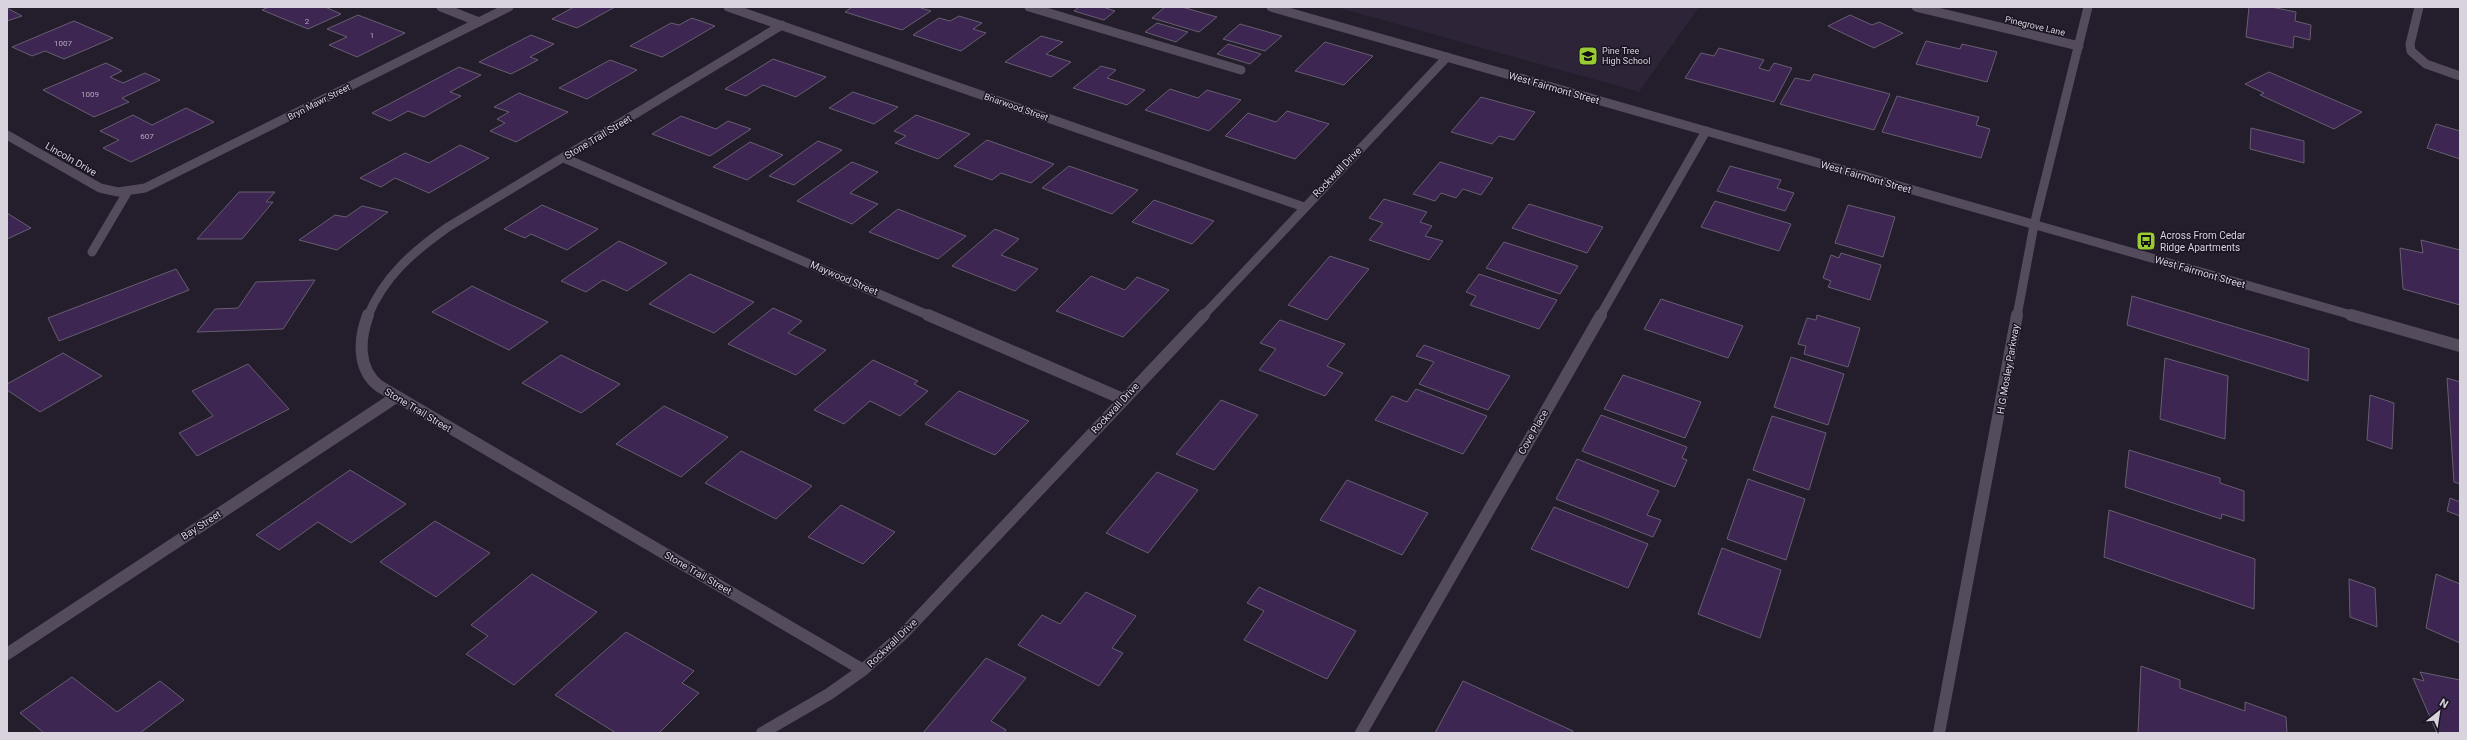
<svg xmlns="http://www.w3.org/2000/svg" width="2467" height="740" font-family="Roboto,sans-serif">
  <rect width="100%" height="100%" fill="#241d2c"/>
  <path fill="#2d2438" d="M1336,7H1699L1639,92Z"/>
  <path fill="#3d2752" stroke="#665e6f" d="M269,7H325L341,14L308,29L262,10Z
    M574,7H615L577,28L552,19Z
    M852,7H918L931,11L902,30L845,12Z
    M1079,7H1103L1115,11L1104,20L1074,11Z
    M1165,7H1182L1217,17L1199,32L1152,18Z
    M2249,7H2271L2296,12L2295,21L2311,25L2310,40L2294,36L2293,48L2246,37Z
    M7,8L22,16L7,21Z
    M358,15L405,33L357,57L329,45L347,37L327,29Z
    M1850,15L1872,25L1879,22L1903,33L1874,48L1828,26Z
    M959,16L982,23L973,29L986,33L961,51L913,35L939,18L950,21Z
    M692,18L715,26L662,57L630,46L671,23L679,25Z
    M74,21L113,38L64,59L45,51L32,56L12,47Z
    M1157,23L1188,32L1176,42L1145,32Z
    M1240,24L1282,36L1265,51L1223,39Z
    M531,35L554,44L530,57L538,60L511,74L479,62Z
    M1041,36L1063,42L1046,54L1071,62L1051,77L1005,62Z
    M1926,41L1960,49L1962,44L1997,52L1987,82L1916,64Z
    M1325,42L1373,56L1344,85L1295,71Z
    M1228,44L1261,54L1250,64L1217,54Z
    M1719,48L1764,60L1759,68L1769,71L1774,63L1792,68L1774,102L1685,78L1701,53L1714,56Z
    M773,59L826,77L796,97L763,85L746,96L725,89Z
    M610,60L637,70L587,99L559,88Z
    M106,63L122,71L110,77L123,83L145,73L160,80L122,98L129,102L94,117L43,90Z
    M1101,66L1116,70L1107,78L1145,90L1127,105L1073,88Z
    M459,67L481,75L450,92L461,96L424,117L408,111L390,121L372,113Z
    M2269,72L2362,112L2334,129L2260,95L2264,93L2245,84Z
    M1814,74L1890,94L1874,130L1780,104L1795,78L1810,81Z
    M1170,89L1198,98L1207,90L1241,100L1209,131L1145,110Z
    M853,92L898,107L874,124L829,108Z
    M519,93L568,112L516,142L490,131L505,123L497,119L509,112L494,107Z
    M1897,96L1979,117L1976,125L1990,129L1981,158L1882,132Z
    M1481,97L1535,112L1514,140L1499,136L1492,144L1451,132Z
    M186,108L214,122L131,162L103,148L119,140L100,131L133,115L152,125Z
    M1287,111L1329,124L1295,159L1225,136L1248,113L1276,122Z
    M916,115L970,134L938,159L895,143L906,136L894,131Z
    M681,116L716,129L728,121L751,129L710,156L652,134Z
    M2436,124L2460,131V159L2427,148Z
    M2251,128L2304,141V163L2250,149Z
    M987,140L1054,164L1031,183L1001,173L992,180L954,166Z
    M818,141L842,150L794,185L769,176Z
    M750,142L783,155L747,180L713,167Z
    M460,145L489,158L429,193L395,178L381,187L360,178L405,153L429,163Z
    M852,162L878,172L850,193L878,204L852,224L797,201Z
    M1440,162L1493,178L1481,195L1463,189L1456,198L1441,193L1435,201L1413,194Z
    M1069,166L1138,190L1112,214L1042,188Z
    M1730,166L1781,180L1777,188L1794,193L1785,211L1717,191Z
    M239,192H275L266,202H273L242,239H197Z
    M1384,199L1427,212L1420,222L1432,226L1425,236L1443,241L1429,260L1369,240L1383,223L1369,218Z
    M1154,200L1214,221L1192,244L1132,222Z
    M1715,201L1791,224L1779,251L1701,227Z
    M1529,204L1603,227L1587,253L1512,228Z
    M542,205L598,229L567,250L531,234L525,238L504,229Z
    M1848,205L1895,217L1883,257L1835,243Z
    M362,206L388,212L337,250L299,240L335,215L346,217Z
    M898,209L966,236L938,259L869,232Z
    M7,213L31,228L7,239Z
    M995,229L1019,239L1001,255L1038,269L1015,291L952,266Z
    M2421,240L2460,250V305L2403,289L2400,248L2423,253Z
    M619,241L667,263L627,291L603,280L586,292L561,281Z
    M1504,242L1578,266L1560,294L1486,268Z
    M1841,253L1881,265L1870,300L1828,287L1831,281L1823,278L1831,255L1839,258Z
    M1330,256L1369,269L1327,320L1288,305Z
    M176,269L189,290L59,341L48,318Z
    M690,274L754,302L714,333L649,304Z
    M1479,274L1557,300L1539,329L1470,305L1476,296L1466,292Z
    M1091,276L1125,290L1137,277L1169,290L1123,337L1056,311Z
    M315,280L283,329L197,332L215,309L238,308L256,282Z
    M472,286L509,304L548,322L509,350L432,312Z
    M2132,296L2309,349L2308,381L2127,325Z
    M1661,299L1743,326L1728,358L1644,329Z
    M773,308L802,321L788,333L826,350L796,375L728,344Z
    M1817,315L1860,328L1848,367L1804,354L1806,346L1798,344L1807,318L1816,320Z
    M1280,320L1345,344L1327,366L1343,373L1325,396L1259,370L1276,349L1260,343Z
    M1424,345L1510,376L1488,410L1419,384L1434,362L1416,356Z
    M63,353L102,376L40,412L7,390V384Z
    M561,355L620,384L581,413L522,383Z
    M1791,357L1844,374L1828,425L1774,407Z
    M2165,358L2228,376L2225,439L2160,419Z
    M873,360L918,381L914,384L928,391L900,416L870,401L844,424L814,410Z
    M248,364L289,409L197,456L179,433L213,416L192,391Z
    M1623,375L1701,402L1685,438L1604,409Z
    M2447,378L2460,382V484L2454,482Z
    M1416,389L1487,416L1463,454L1375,420L1392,396L1407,402Z
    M959,391L1029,421L995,455L925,424Z
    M2370,395L2394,403L2392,449L2367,440Z
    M1221,400L1258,415L1214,470L1176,454Z
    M664,406L728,437L681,477L616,444Z
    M1601,415L1687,447L1682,458L1687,460L1675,487L1582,451Z
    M1772,416L1826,433L1809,490L1753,470Z
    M2129,450L2220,478V483L2244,491V521L2222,514L2221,519L2125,487Z
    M741,451L812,486L776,519L705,483Z
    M1577,459L1659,491L1647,515L1661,520L1653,537L1556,499Z
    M350,470L406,504L351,543L318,522L279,550L256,535Z
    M1157,472L1198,490L1148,553L1106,533Z
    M1748,479L1805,499L1786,560L1727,539Z
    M1347,480L1428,513L1402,555L1320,520Z
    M2450,498L2460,502V516L2447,511Z
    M841,505L895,532L863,564L808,537Z
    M1554,507L1648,544L1628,588L1531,549Z
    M2109,510L2255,559L2254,609L2104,557Z
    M435,521L490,553L436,597L380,562Z
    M1722,548L1781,570L1760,638L1698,614Z
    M532,574L597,612L514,685L466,654L488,636L471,625Z
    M2436,574L2460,584V643L2426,628Z
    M2349,579L2375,588L2377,627L2350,617Z
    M1259,587L1356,631L1327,679L1244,640L1264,611L1247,603Z
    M1086,592L1136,616L1112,648L1123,653L1099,686L1018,645L1042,615L1060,624Z
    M626,632L694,671L682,683L699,693L659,733H616L555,695Z
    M986,658L1026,678L991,721L1006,730L1004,733H923Z
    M2141,666L2180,680V688L2245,711V702L2286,717L2287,733H2138Z
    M2420,672L2460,680V733H2437L2413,678L2424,681Z
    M72,677L117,712L160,681L184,700L140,733H44L20,713Z
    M1463,681L1573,731L1572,733H1435Z"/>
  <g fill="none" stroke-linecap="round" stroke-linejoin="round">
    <path stroke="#544c5d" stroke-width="9" d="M1029,7L1241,70"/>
    <path stroke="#544c5d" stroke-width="9" d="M441,7L479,22
      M728,7L1304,207
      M1916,7L2079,46
      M2419,7L2410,44L2411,51L2426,64L2460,76
      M7,135L100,188L118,192L145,188L509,7
      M564,158L930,316
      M92,252L128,191
      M368,316C384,276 414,251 448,227L782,25
      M1203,316L1447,57
      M1600,316L1706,131"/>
    <path stroke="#544c5d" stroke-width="12" d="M368,315C359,339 357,369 379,386L863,670
      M928,315L1123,399
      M7,654L396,397
      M762,733L829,694L863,670L904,633L1204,315
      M1361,733L1601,315"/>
    <path stroke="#544c5d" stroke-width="9" d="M1271,7L2355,316"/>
    <path stroke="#544c5d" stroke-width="12" d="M2351,315L2460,346"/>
    <path stroke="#544c5d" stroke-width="9" d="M2017,316L2034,225L2088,7"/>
    <path stroke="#544c5d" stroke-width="12" d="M1939,733L2017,315"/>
  </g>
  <defs>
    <symbol id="school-square" viewBox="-11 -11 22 22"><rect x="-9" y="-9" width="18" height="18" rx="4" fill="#9bcb32" stroke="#1a1422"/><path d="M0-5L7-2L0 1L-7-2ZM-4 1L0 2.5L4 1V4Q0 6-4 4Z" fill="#111"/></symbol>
    <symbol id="bus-square" viewBox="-11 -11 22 22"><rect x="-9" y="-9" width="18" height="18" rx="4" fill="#9bcb32" stroke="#1a1422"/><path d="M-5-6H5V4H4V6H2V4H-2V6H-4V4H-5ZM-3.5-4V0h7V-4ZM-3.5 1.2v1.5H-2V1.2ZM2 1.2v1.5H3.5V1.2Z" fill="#111"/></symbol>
  </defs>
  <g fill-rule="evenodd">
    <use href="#school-square" x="1577" y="45" width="22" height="22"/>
    <use href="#bus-square" x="2135" y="230" width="22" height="22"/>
  </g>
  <g text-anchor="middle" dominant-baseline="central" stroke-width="3" stroke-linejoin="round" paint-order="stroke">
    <g font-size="8" fill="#b1a8ba">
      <text x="307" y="21">2</text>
      <text x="372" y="35">1</text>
      <text x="63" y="43">1007</text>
      <text x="90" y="94">1009</text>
      <text x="147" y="136">607</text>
    </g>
    <g font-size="9" fill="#d8d3dd" stroke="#1a1422">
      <text transform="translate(2035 26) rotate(13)">Pinegrove Lane</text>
      <text transform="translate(319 102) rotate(-27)">Bryn Mawr Street</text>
      <text transform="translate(1016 107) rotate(19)">Briarwood Street</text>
    </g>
    <g font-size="9" fill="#d8d3dd" stroke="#1a1422" text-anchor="start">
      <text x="1602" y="51">Pine Tree<tspan x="1602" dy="10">High School</tspan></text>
    </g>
    <g font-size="10" fill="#d8d3dd" stroke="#1a1422">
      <text transform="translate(1554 88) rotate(16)">West Fairmont Street</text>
      <text transform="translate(598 137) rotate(-31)">Stone Trail Street</text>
      <text transform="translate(71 159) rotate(30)">Lincoln Drive</text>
      <text transform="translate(1337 172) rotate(-46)">Rockwall Drive</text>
      <text transform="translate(1866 177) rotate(16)">West Fairmont Street</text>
      <text transform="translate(2200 272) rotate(16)">West Fairmont Street</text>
      <text transform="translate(844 278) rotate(23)">Maywood Street</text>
      <text transform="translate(2008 369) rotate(-80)">H G Mosley Parkway</text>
      <text transform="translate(1115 408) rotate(-47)">Rockwall Drive</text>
      <text transform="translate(418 410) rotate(31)">Stone Trail Street</text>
      <text transform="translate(1533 432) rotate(-60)">Cove Place</text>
      <text transform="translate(201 525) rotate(-33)">Bay Street</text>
      <text transform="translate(698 573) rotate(30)">Stone Trail Street</text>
      <text transform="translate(892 643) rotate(-44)">Rockwall Drive</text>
    </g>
    <g font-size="10" fill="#d8d3dd" stroke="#1a1422" text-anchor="start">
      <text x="2160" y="235">Across From Cedar<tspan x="2160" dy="12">Ridge Apartments</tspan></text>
    </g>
  </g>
  <rect width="2467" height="740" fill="none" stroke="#d8d3dd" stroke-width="16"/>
  <g transform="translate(2439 712) rotate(30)" stroke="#1a1422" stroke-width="3" paint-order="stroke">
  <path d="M0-3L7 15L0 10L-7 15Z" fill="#d8d3dd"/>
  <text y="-6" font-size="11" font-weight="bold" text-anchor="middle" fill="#d8d3dd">N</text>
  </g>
</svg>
